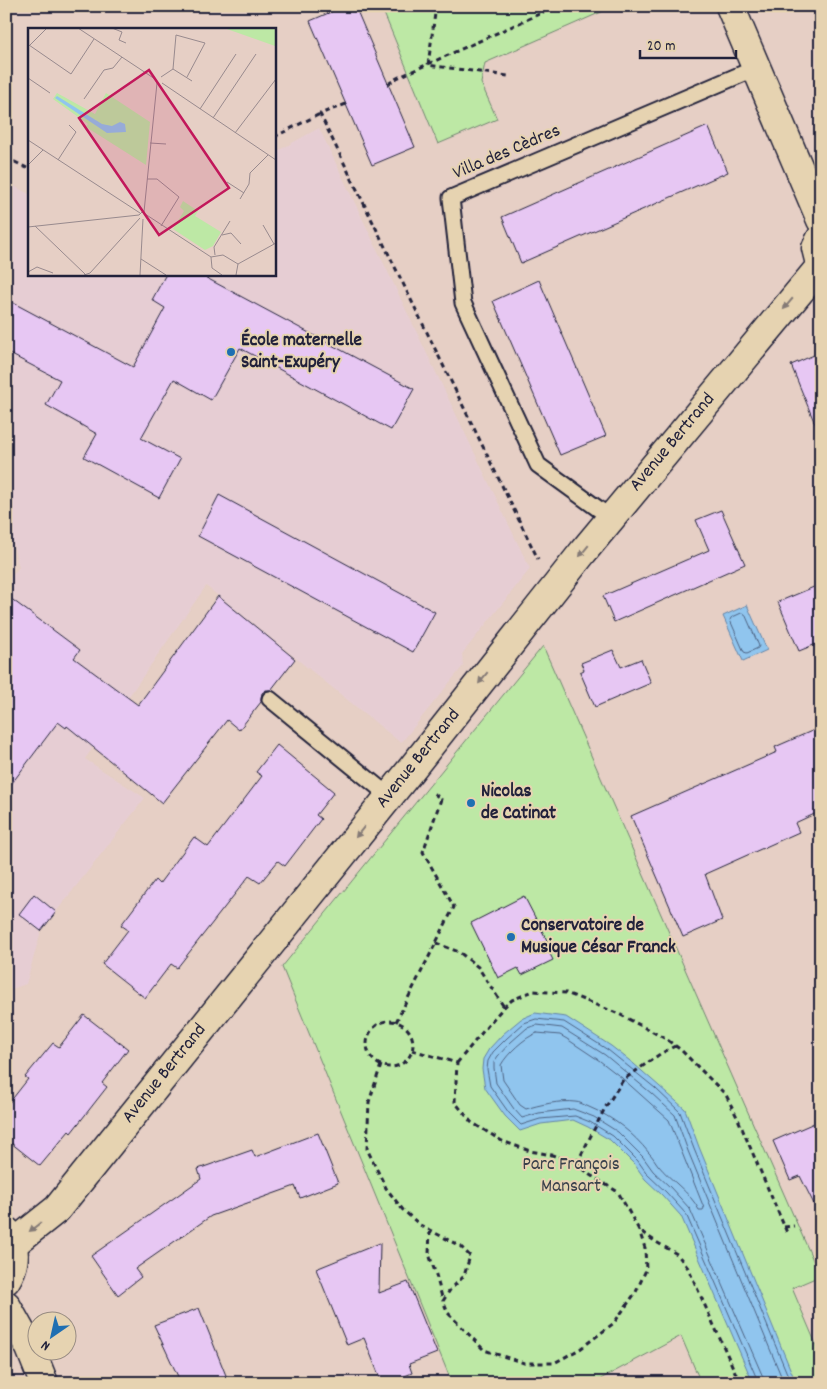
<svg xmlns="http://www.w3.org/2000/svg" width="827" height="1389" font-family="Dekko,sans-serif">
  <rect width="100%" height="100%" fill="#e6cfc5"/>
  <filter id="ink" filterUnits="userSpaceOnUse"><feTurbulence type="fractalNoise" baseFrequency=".02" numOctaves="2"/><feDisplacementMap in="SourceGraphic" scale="10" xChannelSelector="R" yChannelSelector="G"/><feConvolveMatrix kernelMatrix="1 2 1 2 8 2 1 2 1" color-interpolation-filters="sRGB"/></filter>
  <g filter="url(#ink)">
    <path fill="#e6cdd3" d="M319,128L530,569L462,654L463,666L401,743L206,586L85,759L145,798L41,931L26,984L6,991V584L19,567L6,518V182L29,194V274H274V153Z"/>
    <path fill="#bde8a5" stroke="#708570" d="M381,6H615L485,63L481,83L497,119L438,144Z
      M543,646L820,1276L792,1288L821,1356V1383H701L681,1336L593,1383H452L282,967Z"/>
    <path fill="#90c5ee" stroke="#6484a6" d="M747,605L767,650L743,661L723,616Z
      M535,1013L566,1017L611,1046L634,1064L685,1109L699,1147L796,1383H753L681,1216L662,1195L645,1179L635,1165L610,1140L588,1127L573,1120L541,1124L520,1131L505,1116L485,1088L482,1069L483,1059L489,1049L503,1034L521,1019Z"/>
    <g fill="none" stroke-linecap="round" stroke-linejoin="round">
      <path stroke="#4e6383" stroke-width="1" d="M742,613L745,614L759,646L758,648L747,653L744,652L730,620L731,618Z
        M537,1033L560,1035L567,1039L600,1061L622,1078L669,1120L704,1208L703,1210H699C690,1192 671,1181 658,1165C655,1161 653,1157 649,1153C633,1133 613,1117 589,1107C584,1105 580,1102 575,1102C561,1100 538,1105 526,1109L520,1105L503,1080L501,1065C507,1054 525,1037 537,1033Z
        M758,1383L757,1379L686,1214L666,1192L648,1175L638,1161L613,1136L590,1122L575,1116L540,1119L521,1125L509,1113L490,1086L487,1069L488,1061L493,1052L507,1038L524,1023L536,1019L564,1022L608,1050L655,1088L680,1112L694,1149L791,1383
        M764,1383L763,1377L690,1209L670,1187L653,1171L643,1157L618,1132L594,1117L573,1109L539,1113L522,1118L514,1109L496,1083L494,1068V1062L498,1056L511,1042L527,1028L537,1025L562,1028L605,1055L651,1093L675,1115L688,1151L784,1383"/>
    </g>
    <path fill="#e7c7f3" stroke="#22223b" d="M345,6H355L415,147L372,165L310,21Z
      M708,126L728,172L521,263L502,217Z
      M166,274H199L414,389L391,430L240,348L211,400L174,379L141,438L180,459L159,498L84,457L97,434L46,405L60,380L6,352V299L133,367L165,308L152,300Z
      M539,280L606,436L560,455L493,301Z
      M821,352V436H820L791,365Z
      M219,495L435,612L413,652L198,536Z
      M721,510L745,564L614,622L603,596L709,550L696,520Z
      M821,584V642L799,651L778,602Z
      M6,595L80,650L74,658L138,705L218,596L295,659L271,690H266L262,693L261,698V702L239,730L227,720L162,803L67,726L66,728L58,722L6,791Z
      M613,650L621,667L641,659L651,683L595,707L580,672L584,670L581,663Z
      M821,727V811L795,823L799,832L705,874L722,920L683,937L631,816L777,752L775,747Z
      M277,745L334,792L316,815L321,819L285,866L278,861L260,883L249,876L177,968L171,964L145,998L102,964L128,930L121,925L155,880L159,884L194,837L208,847L262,776L256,772Z
      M34,894L56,912L41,931L19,914Z
      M524,896L552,950L549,952L553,960L522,975L518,968L498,978L471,923Z
      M84,1015L128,1049L102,1083L107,1087L71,1133L69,1131L40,1166L6,1139V1107L28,1079L25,1077L53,1043L59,1047Z
      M821,1120V1218L800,1176L790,1180L773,1141Z
      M318,1133L338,1183L300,1198L295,1186L211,1216L135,1269L141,1277L118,1295L91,1256L201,1179L198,1169L252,1150L255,1157Z
      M380,1243L379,1293L408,1282L437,1353L409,1364L412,1373L388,1383H382L364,1338L347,1345L316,1269Z
      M199,1308L229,1383H181L154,1325Z"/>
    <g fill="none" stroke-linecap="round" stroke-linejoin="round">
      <defs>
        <path id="service" d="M611,518L538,465L463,303L451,198L756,68
          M270,699L389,796"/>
        <path id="minor" d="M730,6L821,220
          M821,238L816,248L821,268
          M13,1244L57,1209L409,772L583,552L820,267"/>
        <path id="tertiary" d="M6,1231C17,1247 16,1264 6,1280
          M6,1305L30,1348L44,1383"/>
      </defs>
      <use href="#service" stroke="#22223b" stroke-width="19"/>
      <use href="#minor" stroke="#22223b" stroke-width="31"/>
      <use href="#tertiary" stroke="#22223b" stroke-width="31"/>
      <path stroke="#22223b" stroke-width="3" stroke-dasharray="5 4" stroke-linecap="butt" d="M436,6L428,65L508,76
        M388,84L397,78L557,6
        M346,104L320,114L538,559
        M274,137L320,114
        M6,165L15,162L29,169
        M436,943L459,952L478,967L504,1007
        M367 1044a23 23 0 1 1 46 0a23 23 0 1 1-46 0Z
        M396,1022L454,907L423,852L441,799L432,792
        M412,1050L457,1063L455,1102L471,1122L502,1141L530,1151L552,1155L577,1163L590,1175L618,1192L639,1230L656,1242L677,1254L688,1268L740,1383
        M457,1063L494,1018L504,1007L512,1000L533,991L566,993L619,1014L666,1039L681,1050L726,1095L738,1119L788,1235
        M381,1065L369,1102L367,1149L386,1188L403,1210L420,1225L460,1246L470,1256L464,1276L450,1290L443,1301L448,1313L484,1350L524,1363H554L580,1349L614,1323L636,1292L646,1270L645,1248L639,1230
        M577,1163L605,1108L623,1080L660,1054L675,1046
        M784,1227L794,1226
        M430,1230L429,1254L436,1275L443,1301"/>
      <use href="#service" stroke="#e6d3b1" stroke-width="15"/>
      <use href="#minor" stroke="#e6d3b1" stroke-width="28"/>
      <use href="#tertiary" stroke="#e6d3b1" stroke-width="28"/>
    </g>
    <defs><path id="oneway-solid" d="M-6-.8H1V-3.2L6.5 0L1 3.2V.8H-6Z" transform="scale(1.25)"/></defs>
    <g fill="#847a76">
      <use href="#oneway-solid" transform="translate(788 304) rotate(130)"/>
      <use href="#oneway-solid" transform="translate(584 551) rotate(129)"/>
      <use href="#oneway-solid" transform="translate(483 678) rotate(128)"/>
      <use href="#oneway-solid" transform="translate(360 832) rotate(129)"/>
      <use href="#oneway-solid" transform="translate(35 1227) rotate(142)"/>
    </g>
  </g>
  <g fill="#1f6fb2" stroke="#e6d3b1" stroke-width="2">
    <circle cx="231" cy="352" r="5"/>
    <circle cx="471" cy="803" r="5"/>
    <circle cx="511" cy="937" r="5"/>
  </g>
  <g text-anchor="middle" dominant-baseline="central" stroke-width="4" stroke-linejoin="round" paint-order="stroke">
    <g font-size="19" fill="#22223b" stroke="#e6d3b1">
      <text transform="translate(507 153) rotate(-23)">Villa des Cèdres</text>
      <text transform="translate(673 443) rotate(-50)">Avenue Bertrand</text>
      <text transform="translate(419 759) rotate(-51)">Avenue Bertrand</text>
      <text transform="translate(165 1074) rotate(-51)">Avenue Bertrand</text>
    </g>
    <g font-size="19" font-weight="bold" fill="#22223b" stroke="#e6d3b1" text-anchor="start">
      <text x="241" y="341">École maternelle<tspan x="241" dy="22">Saint-Exupéry</tspan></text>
      <text x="481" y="792">Nicolas<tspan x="481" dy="22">de Catinat</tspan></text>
      <text x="521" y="926">Conservatoire de<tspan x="521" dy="22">Musique César Franck</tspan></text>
    </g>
    <g font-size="19" fill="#39404b" stroke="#e6d3b1">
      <text x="571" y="1165">Parc François<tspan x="571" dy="22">Mansart</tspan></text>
    </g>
  </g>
  <g transform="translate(28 28)">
    <rect width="248" height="248" fill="#e6cfc5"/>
    <path d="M196,0H247V18ZM29,65L67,86L78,65L122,94L118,137L58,99L60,96L25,71ZM155,173L170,183L167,188L193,204L185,218L177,222L145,201L156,183L152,179Z" fill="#bde8a5"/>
    <path d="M29,68L74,96L84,98L92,94L97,96L98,104L79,105L27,70Z" fill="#90c5ee"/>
    <path fill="none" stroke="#988a8e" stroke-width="1" d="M50,0L127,51M84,0L94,4L91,12L98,15M1,17L43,46L66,11M0,19L19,0M145,41L148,7L177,15L159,49M133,49L145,41L164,53M0,50L22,65M134,55L248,132M56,71L76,42L85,40L94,29M172,81L208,26M185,90L228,26M207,105L248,51M0,112L112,185M122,115L138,116M30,132L48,104L41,97M0,137L15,122M119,151H129L151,169L133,198M199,154L216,165M212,171L221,156L222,145L240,127M116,184L129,55M235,197L246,216M7,198L57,246M0,199L111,187L114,184L183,229M194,207L203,205L213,216M187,227L186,219L202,193M183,229L195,227L210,236L208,247M183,229L184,240L194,247M113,231L138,247M210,236L248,215M0,244L9,239L25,245M56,247L62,245L112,190M112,247L115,191"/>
    <path fill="#c2185b" fill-opacity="0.15" stroke="#c2185b" stroke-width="2.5" d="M121,42L201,160L131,207L51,90Z"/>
    <rect width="248" height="248" fill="none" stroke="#22223b" stroke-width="2.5"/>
  </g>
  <rect width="827" height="1389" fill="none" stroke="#e6d3b1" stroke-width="25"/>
  <rect x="12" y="12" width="802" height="1364" fill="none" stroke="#22223b" stroke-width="2" filter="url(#ink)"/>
  <g transform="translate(52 1336) rotate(214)"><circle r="24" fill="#e6d3b1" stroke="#988c82"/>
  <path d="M0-4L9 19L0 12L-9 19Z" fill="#1f6fb2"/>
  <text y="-8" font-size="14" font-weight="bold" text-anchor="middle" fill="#22223b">N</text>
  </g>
  <path d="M640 50v8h96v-8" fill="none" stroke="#22223b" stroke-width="2.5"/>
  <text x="647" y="50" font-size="15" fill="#22223b" stroke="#e6d3b1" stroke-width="4" paint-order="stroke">20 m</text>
</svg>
